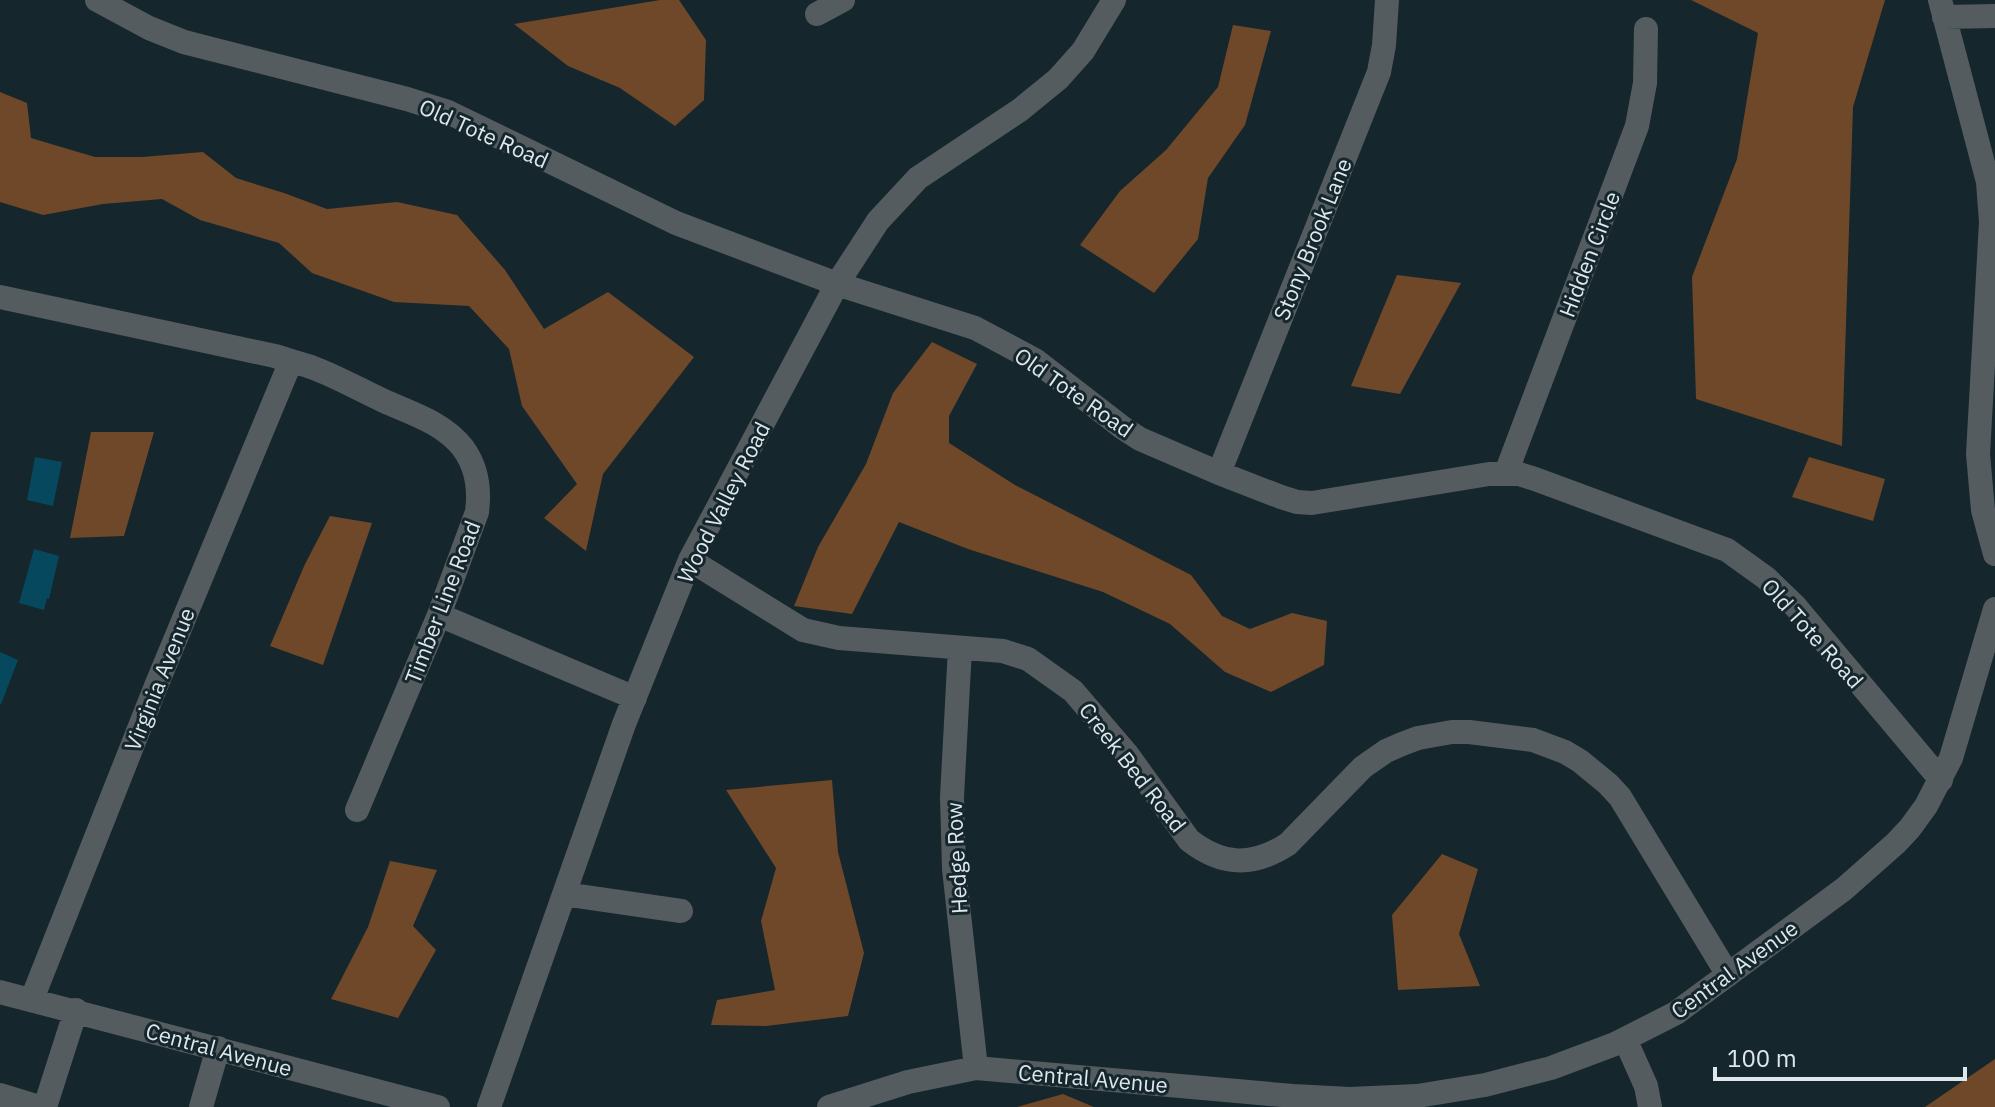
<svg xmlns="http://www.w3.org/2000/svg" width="1995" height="1107" font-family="'IBM Plex Sans',sans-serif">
  <rect width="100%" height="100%" fill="#15262d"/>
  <path fill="#6e4828" d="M660,0H679L706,40L704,100L675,126L620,88L568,66L514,24Z
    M1691,0H1885L1853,107L1842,446L1696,399L1692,277L1737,159L1758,33Z
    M1233,25L1271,31L1245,125L1208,178L1198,239L1154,293L1080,245L1120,191L1166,150L1218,87Z
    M0,92L27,103L31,138L95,157H142L203,152L236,178L284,193L327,209L397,202L457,215L505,270L544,329L608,292L694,357L603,474L586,551L544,518L577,484L522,406L509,349L469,306L394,302L312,273L279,243L200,220L162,199L103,204L43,215L0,202Z
    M1397,275L1461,283L1400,394L1351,386Z
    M932,342L977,364L949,416V443L1015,485L1191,575L1222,616L1250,629L1292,613L1327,621L1324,665L1271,692L1225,672L1170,624L1103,592L968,549L899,522L852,614L794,606L818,547L866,464L893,393Z
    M91,432H154L124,536L70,538Z
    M1809,457L1885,479L1873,521L1792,497Z
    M330,516L372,523L323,665L270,646L305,564Z
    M832,780L838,852L864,953L848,1016L766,1026L711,1025L717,1000L775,990L761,921L776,868L726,790Z
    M1442,854L1478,869L1459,934L1480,986L1398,990L1392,915Z
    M390,861L437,870L413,926L436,950L398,1018L331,999L368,927Z
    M1995,1059V1107H1925Z
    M1063,1094L1094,1107H1017Z"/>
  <path fill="#06495e" d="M35,457L62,462L53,506L27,500Z
    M34,549L59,556L49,599L47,598L44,610L19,603Z
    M0,652L18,660L1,704H0Z"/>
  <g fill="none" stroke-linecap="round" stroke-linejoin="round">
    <path stroke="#545c60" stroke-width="24" d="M97,0L149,28L184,42L407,99L448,112L676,223L837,284L975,328L1035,360L1123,428L1140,439L1219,473L1281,497L1297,502L1312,503L1489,474H1519L1535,479L1727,550L1766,578L1795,606L1941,780
      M1940,0L1988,182L1991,222L1978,454L1983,510L1995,554
      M817,14L843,0
      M1944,17L1995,16
      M0,297L275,356C287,360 299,363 311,367C336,376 360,390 384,401C411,413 444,423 463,448C477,467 480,489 477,512L439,615L357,810
      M1219,473L1379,72L1384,45L1387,0
      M1506,473L1637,126L1645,83L1646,29
      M690,560L803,630L839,638L1003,651L1028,659L1073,691L1127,754L1189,840C1222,866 1253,867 1288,844L1363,767L1386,751L1402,744L1418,738L1452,732H1469L1533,740L1565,752L1580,761L1608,784L1620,797L1728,975
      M439,615L635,698
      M960,648L952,797L954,869L976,1068
      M564,894L681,911
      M0,992L438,1107
      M32,999L156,686L291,361
      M1625,1039L1646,1086L1650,1107
      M0,1095L39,1107
      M45,1107L76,1010
      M201,1107L218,1048
      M489,1107L624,724L690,560L837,284L878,221L918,178L1020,110L1058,79L1083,51L1114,0
      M829,1107L908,1082L976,1068L1293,1096L1349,1099L1417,1096L1485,1085L1551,1068L1615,1044L1676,1013L1844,889L1896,843L1910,828L1926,806L1951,758L1995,609"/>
  </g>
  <g text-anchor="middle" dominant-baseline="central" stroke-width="6" stroke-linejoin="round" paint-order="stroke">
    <g font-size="22" fill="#dde7ec" stroke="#15262d">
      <text transform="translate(484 133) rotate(24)">Old Tote Road</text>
      <text transform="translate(1312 239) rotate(-68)">Stony Brook Lane</text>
      <text transform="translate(1589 254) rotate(-69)">Hidden Circle</text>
      <text transform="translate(1074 392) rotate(35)">Old Tote Road</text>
      <text transform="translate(723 502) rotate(-63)">Wood Valley Road</text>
      <text transform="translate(442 602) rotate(-69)">Timber Line Road</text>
      <text transform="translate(1813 633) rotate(48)">Old Tote Road</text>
      <text transform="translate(159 679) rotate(-68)">Virginia Avenue</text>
      <text transform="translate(1133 767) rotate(52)">Creek Bed Road</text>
      <text transform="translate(956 858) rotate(-93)">Hedge Row</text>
      <text transform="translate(1734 969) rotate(-36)">Central Avenue</text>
      <text transform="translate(219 1049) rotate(15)">Central Avenue</text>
      <text transform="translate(1093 1078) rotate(5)">Central Avenue</text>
    </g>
  </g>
  <path d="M1715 1067v12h250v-12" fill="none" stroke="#dde7ec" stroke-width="4"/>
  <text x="1727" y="1067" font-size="24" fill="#dde7ec" stroke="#15262d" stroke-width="6" paint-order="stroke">100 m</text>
</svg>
